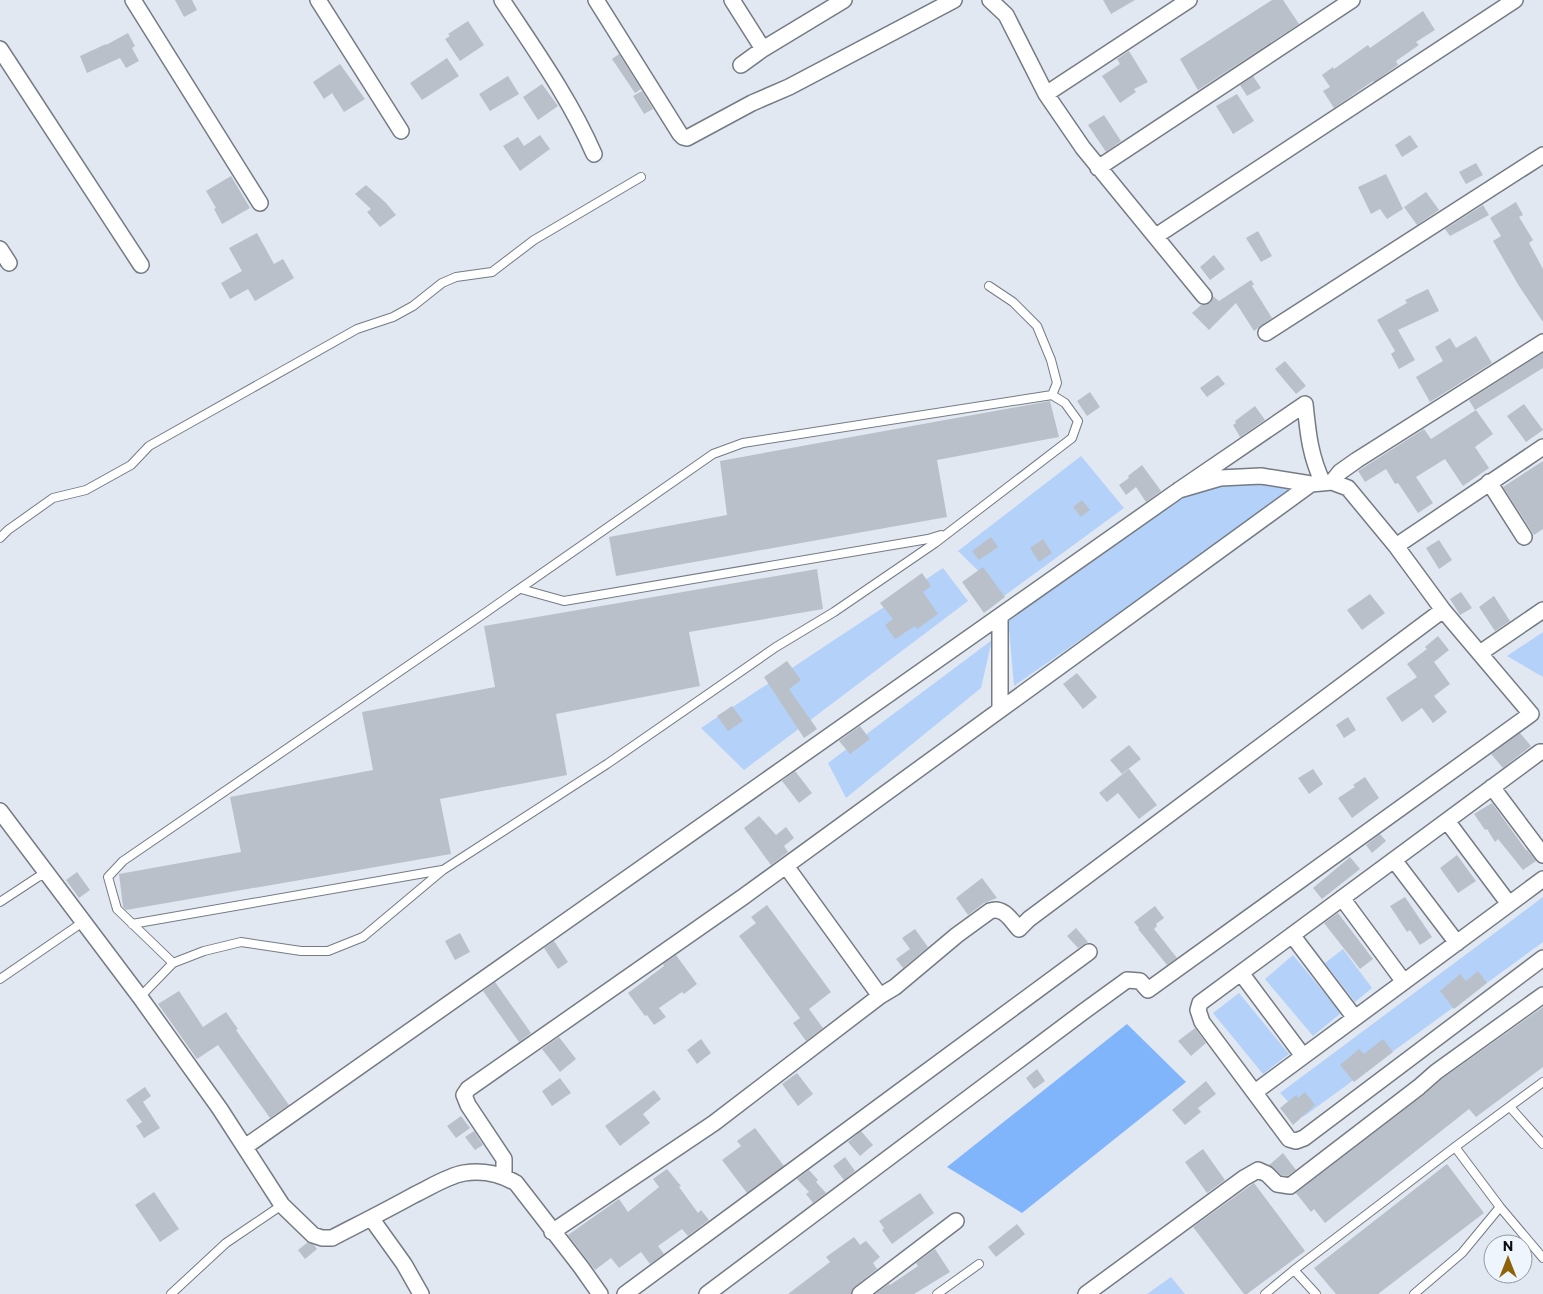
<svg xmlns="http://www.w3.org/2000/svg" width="1543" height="1294" font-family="Commissioner,sans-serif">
  <rect width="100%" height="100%" fill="#e1e8f2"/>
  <path fill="#b4d1f9" d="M1081,456L1124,508L1004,596L958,551Z
    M1261,481L1302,486L1014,686L1008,617L1184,494L1226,484Z
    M943,568L968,601L744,770L701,728Z
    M1543,632V677L1507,656Z
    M992,640L981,688L846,798L828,763Z
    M1543,897V942L1303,1117L1280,1093Z
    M1343,949L1372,988L1355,1002L1325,963Z
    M1293,955L1341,1013L1313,1036L1265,979Z
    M1239,993L1289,1054L1263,1074L1213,1013Z
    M1171,1277L1185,1294H1147Z"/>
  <path fill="#80b4fb" d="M1127,1024L1186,1082L1022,1213L947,1167Z"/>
  <path fill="#b9c0c9" d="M175,0H192L197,10L184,17Z
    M1103,0H1135L1111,14Z
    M1272,0H1283L1299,24L1198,90L1180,59Z
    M1423,11L1435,30L1416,42L1419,45L1396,61L1398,65L1374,82L1373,81L1334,108L1323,91L1330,87L1322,75L1333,67L1334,69L1368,45L1370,48Z
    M468,21L484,45L460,61L445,39L450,36L448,34Z
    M128,33L135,46L132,48L139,61L126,68L120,58L87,73L80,56L106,44V45Z
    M1129,51L1148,82L1134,89L1136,92L1120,103L1102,76L1120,64L1117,59Z
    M619,54L641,89L635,93L612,59Z
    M447,58L459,76L422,100L410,83Z
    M340,64L365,99L344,112L332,93L324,99L313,82Z
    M508,76L519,94L490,111L479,94Z
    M1253,76L1261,88L1247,96L1240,85Z
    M542,84L558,106L538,120L523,97Z
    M642,91L653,109L644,114L633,96Z
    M1237,94L1254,121L1233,134L1216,106Z
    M1104,115L1121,141L1106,152L1088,125Z
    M540,135L550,149L520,171L503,146L518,137L524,146Z
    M1410,135L1418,147L1402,157L1395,145Z
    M1476,163L1483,175L1466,184L1459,172Z
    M1386,174L1403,209L1387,219L1380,209L1371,214L1358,187Z
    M231,176L250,208L222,224L214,209L216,208L206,191Z
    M366,185L386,203L396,215L380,227L367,212L371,209L355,194Z
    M1426,192L1439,210L1417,225L1404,207Z
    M1516,202L1523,215L1519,217L1533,240L1529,243L1543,269V322L1519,286L1493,241L1501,236L1490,218Z
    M1483,205L1489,215L1450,236L1445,229Z
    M1258,231L1272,256L1261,262L1246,238Z
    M257,233L274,264L283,259L294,278L255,301L248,289L230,299L221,283L242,271L229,248Z
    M1214,255L1225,269L1210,280L1200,267Z
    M1251,280L1254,284L1252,286L1272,318L1254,331L1236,303L1209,330L1192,313L1201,305H1206L1210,303L1213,296L1219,301Z
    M1428,289L1439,311L1398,330L1415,360L1399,369L1391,354L1395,351L1377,320L1407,303L1405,300Z
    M1476,336L1492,363L1430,402L1416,377L1443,361L1435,347L1450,338L1456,348Z
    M1543,353V368L1475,410L1469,400Z
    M1285,361L1306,386L1296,394L1275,369Z
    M1218,375L1225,384L1207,397L1200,388Z
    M1090,392L1100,407L1087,416L1077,401Z
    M1050,401L1059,437L937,460L947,517L616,576L609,537L727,515L720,461Z
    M1524,404L1543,430L1526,442L1507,416Z
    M1255,406L1265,420L1240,437L1233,425L1236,423L1235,421Z
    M1476,410L1493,434L1475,447L1489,468L1463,486L1445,459L1416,477L1433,503L1418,513L1398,483L1395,484L1386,469L1365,482L1358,471L1424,429L1431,439Z
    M1543,461V529L1534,535L1503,487Z
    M1142,465L1161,491L1146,502L1136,487L1126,495L1119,485L1129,478L1128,476Z
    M1082,500L1090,510L1081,517L1073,507Z
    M991,537L998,547L979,560L972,551Z
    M1043,539L1052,553L1039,562L1030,548Z
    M1439,540L1452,560L1439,569L1426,548Z
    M983,567L1005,597L984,613L962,582Z
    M817,569L823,609L689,632L700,686L556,714L567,775L440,799L451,854L126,910L123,907L119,874L241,852L230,797L373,770L362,712L495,687L484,626Z
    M922,573L931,586L923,592L938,614L917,629L915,626L895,639L885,625L893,619L880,603Z
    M1461,592L1472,608L1460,615L1450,599Z
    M1370,594L1385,613L1362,630L1347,610Z
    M1494,596L1510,621L1495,631L1479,607Z
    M1438,636L1449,650L1434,662L1450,684L1434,696L1447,712L1433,723L1422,708L1402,722L1386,698L1417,677L1407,664L1427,649L1425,647Z
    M787,661L801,680L789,689L817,729L804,738L764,677Z
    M1077,673L1097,697L1083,709L1063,684Z
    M732,706L743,721L728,731L717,716Z
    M1348,717L1356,730L1344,738L1336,725Z
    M860,726L870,739L850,754L839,741Z
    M1520,733L1531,746L1503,768L1491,754Z
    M1129,745L1141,759L1122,774L1110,760Z
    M1129,769L1157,805L1139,819L1118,793L1107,802L1099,793Z
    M1313,769L1323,784L1309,794L1298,778Z
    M795,771L812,793L799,803L782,781Z
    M1365,777L1379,798L1352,818L1338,798L1355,787L1353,785Z
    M1492,803L1526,850H1527L1536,861L1523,870L1498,839L1495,842L1487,829L1485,830L1474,814Z
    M759,816L776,835L786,827L794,838L784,846L788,852L771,865L744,828Z
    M1380,834L1386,841L1372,853L1366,845Z
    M1457,855L1476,881L1458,893L1440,868Z
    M1350,857L1360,869L1322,899L1313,888Z
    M77,872L90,890L79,898L66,880Z
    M982,878L997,898L984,903L968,915L956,898Z
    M1405,897L1432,937L1420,945L1410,930L1407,932L1390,906Z
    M767,905L831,992L809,1009L823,1028L806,1041L793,1023L800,1018L739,936L756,923L751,917Z
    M1155,906L1164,918L1156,924L1157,926L1154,929L1177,958L1167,965L1138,929L1139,928L1134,922Z
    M1338,913L1373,959L1360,969L1324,923Z
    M1076,928L1088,942L1078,948L1067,936Z
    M915,929L928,947L903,968L896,959L910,949L902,938Z
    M460,933L470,952L455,960L445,941Z
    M554,941L568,962L558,969L544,948Z
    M676,955L697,984L684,994L682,992L659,1008L666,1017L654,1025L647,1015L645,1016L628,993L664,966L663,964Z
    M1478,971L1487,983L1454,1009L1440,991L1460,974L1466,981Z
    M495,982L531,1033L519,1042L483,991Z
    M179,991L203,1027L226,1012L238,1029L236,1030L289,1105L270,1118L218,1045L197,1059L158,1004Z
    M1543,1007V1067L1476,1117L1469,1109L1325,1223L1314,1209L1311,1212L1296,1193L1425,1094L1442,1079Z
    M1195,1028L1206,1043L1191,1056L1178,1041Z
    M559,1037L576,1059L560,1072L542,1049Z
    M701,1039L711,1053L697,1064L687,1050Z
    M1383,1039L1393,1052L1354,1082L1340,1065L1359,1049L1364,1054Z
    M1037,1069L1045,1081L1034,1089L1026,1078Z
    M797,1073L813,1094L798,1106L782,1084Z
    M560,1078L571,1093L552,1106L542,1091Z
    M1206,1081L1216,1094L1198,1108L1201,1112L1185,1125L1172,1110Z
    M145,1087L151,1096L143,1102L160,1128L144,1138L136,1126L142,1122L126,1100Z
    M654,1090L661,1099L643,1114L650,1123L620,1146L605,1126Z
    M1305,1092L1315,1105L1293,1125L1280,1108L1296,1095L1298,1098Z
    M461,1116L470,1128L456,1138L447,1126Z
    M755,1128L784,1166L747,1193L722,1160L741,1146L737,1141Z
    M474,1131L483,1145L475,1150L465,1137Z
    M861,1131L873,1145L860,1156L848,1142Z
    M1203,1149L1225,1180L1207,1193L1185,1162Z
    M1283,1153L1296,1170L1287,1176L1281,1175L1269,1165Z
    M845,1157L855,1171L844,1180L833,1166Z
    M1447,1164L1484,1213L1378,1294H1336L1314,1268Z
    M667,1169L681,1186L679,1187L698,1213L701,1210L709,1220L688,1236L682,1229L658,1246L664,1254L650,1264L641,1252L619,1268L611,1258L595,1270L568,1235L619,1199L628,1212L659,1187L653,1179Z
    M809,1170L818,1180L816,1182L826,1193L813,1203L806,1194L809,1192L797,1179Z
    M1254,1183L1305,1251L1247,1294H1244L1193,1227Z
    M154,1192L179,1229L160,1242L135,1205Z
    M920,1193L934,1213L892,1244L882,1230L884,1228L879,1221Z
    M1017,1224L1025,1234L996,1257L988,1247Z
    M854,1237L860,1245L866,1241L880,1257L873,1263L877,1269L854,1287L851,1294H788L830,1262L826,1257Z
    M308,1242L314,1245L317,1249L305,1259L298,1250Z
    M935,1249L950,1272L914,1294H875L889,1284L890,1285L918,1266L916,1263Z"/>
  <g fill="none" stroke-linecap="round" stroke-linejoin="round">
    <defs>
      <path id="service" d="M989,286L1013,302L1037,326L1051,360L1057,383L1052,395
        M0,538L8,530L53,498L86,490L131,465L149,446L357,329L393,317L413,306L442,283L456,277L492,272L534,240L641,177
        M521,589L564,601L928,539L941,535
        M0,902L38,877L47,874
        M132,924L442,870
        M0,979L83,922
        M140,997L173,963L204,951L241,942L301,951H328L363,937L443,870L607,764L776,647L834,612L935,543L1072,438L1078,421L1065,403L1052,395L743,443L713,454L482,615L123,861L108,877L117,909L173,963
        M1510,1107L1543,1144
        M1455,1147L1500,1207L1543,1258
        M171,1294L226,1243L282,1205
        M937,1294L979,1264
        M1265,1294L1294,1270
        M1316,1294L1294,1270L1455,1147L1543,1082
        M1414,1294L1462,1253L1500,1207"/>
      <path id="minor" d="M133,0L260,203
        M318,0L401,131
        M502,0C535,50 570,99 594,154
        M596,0L680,134L683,137L687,138L752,103L789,87L954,0
        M732,0L763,49
        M990,0L1006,15L1046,94L1083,148L1204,296
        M0,49L141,265
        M741,65L763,49L844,0
        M1046,94L1189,0
        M1098,168L1352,0
        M1156,236L1515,0
        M0,249L9,263
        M1266,333L1543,155
        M1332,482L1340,472L1357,460L1543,342
        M1489,482L1524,537
        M1396,546L1543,447
        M1480,653L1543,610
        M1000,710L1311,484
        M1543,752H1540L1200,1003L1198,1010L1202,1022L1289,1139L1296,1141L1304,1138L1543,958
        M1492,787L1543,855
        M0,811L140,997L220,1109L282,1205L313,1235L322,1238H332C359,1224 387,1210 414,1195C429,1188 447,1176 464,1173C482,1170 499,1173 516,1183L581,1267L600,1294
        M1447,821L1509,904
        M1394,860L1457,943
        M786,866L880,996
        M1342,898L1404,982
        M1292,935L1355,1018
        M1241,973L1303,1056
        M1255,1092L1543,879
        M245,1147L1179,490L1305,404C1308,433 1310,456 1323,483
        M504,1176V1159L468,1105L464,1095L468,1089L743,897L1000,710V616
        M371,1218L404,1264L421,1294
        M552,1232L714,1123L880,996L895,987L957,935L990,911C1003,906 1011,920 1019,929L1029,919L1443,610
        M625,1294L1089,952
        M707,1294L1083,1012L1127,980L1140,981L1148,990L1531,714L1443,610L1396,546L1348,488L1332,482L1311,484L1261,476L1220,478L1179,490
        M860,1294L956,1221
        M1086,1294L1244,1178L1258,1170L1267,1174L1277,1184L1290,1186L1419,1087L1436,1072L1543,995"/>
    </defs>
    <use href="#service" stroke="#757b84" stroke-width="10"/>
    <use href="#minor" stroke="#757b84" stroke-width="18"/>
    <use href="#service" stroke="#fff" stroke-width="8"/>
    <use href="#minor" stroke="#fff" stroke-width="15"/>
  </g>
  <g transform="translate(1508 1259)"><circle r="24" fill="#eff5fd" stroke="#94989e"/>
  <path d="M0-4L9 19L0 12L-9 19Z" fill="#8e6209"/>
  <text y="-8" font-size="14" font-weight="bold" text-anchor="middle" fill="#0b0d10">N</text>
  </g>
</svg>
